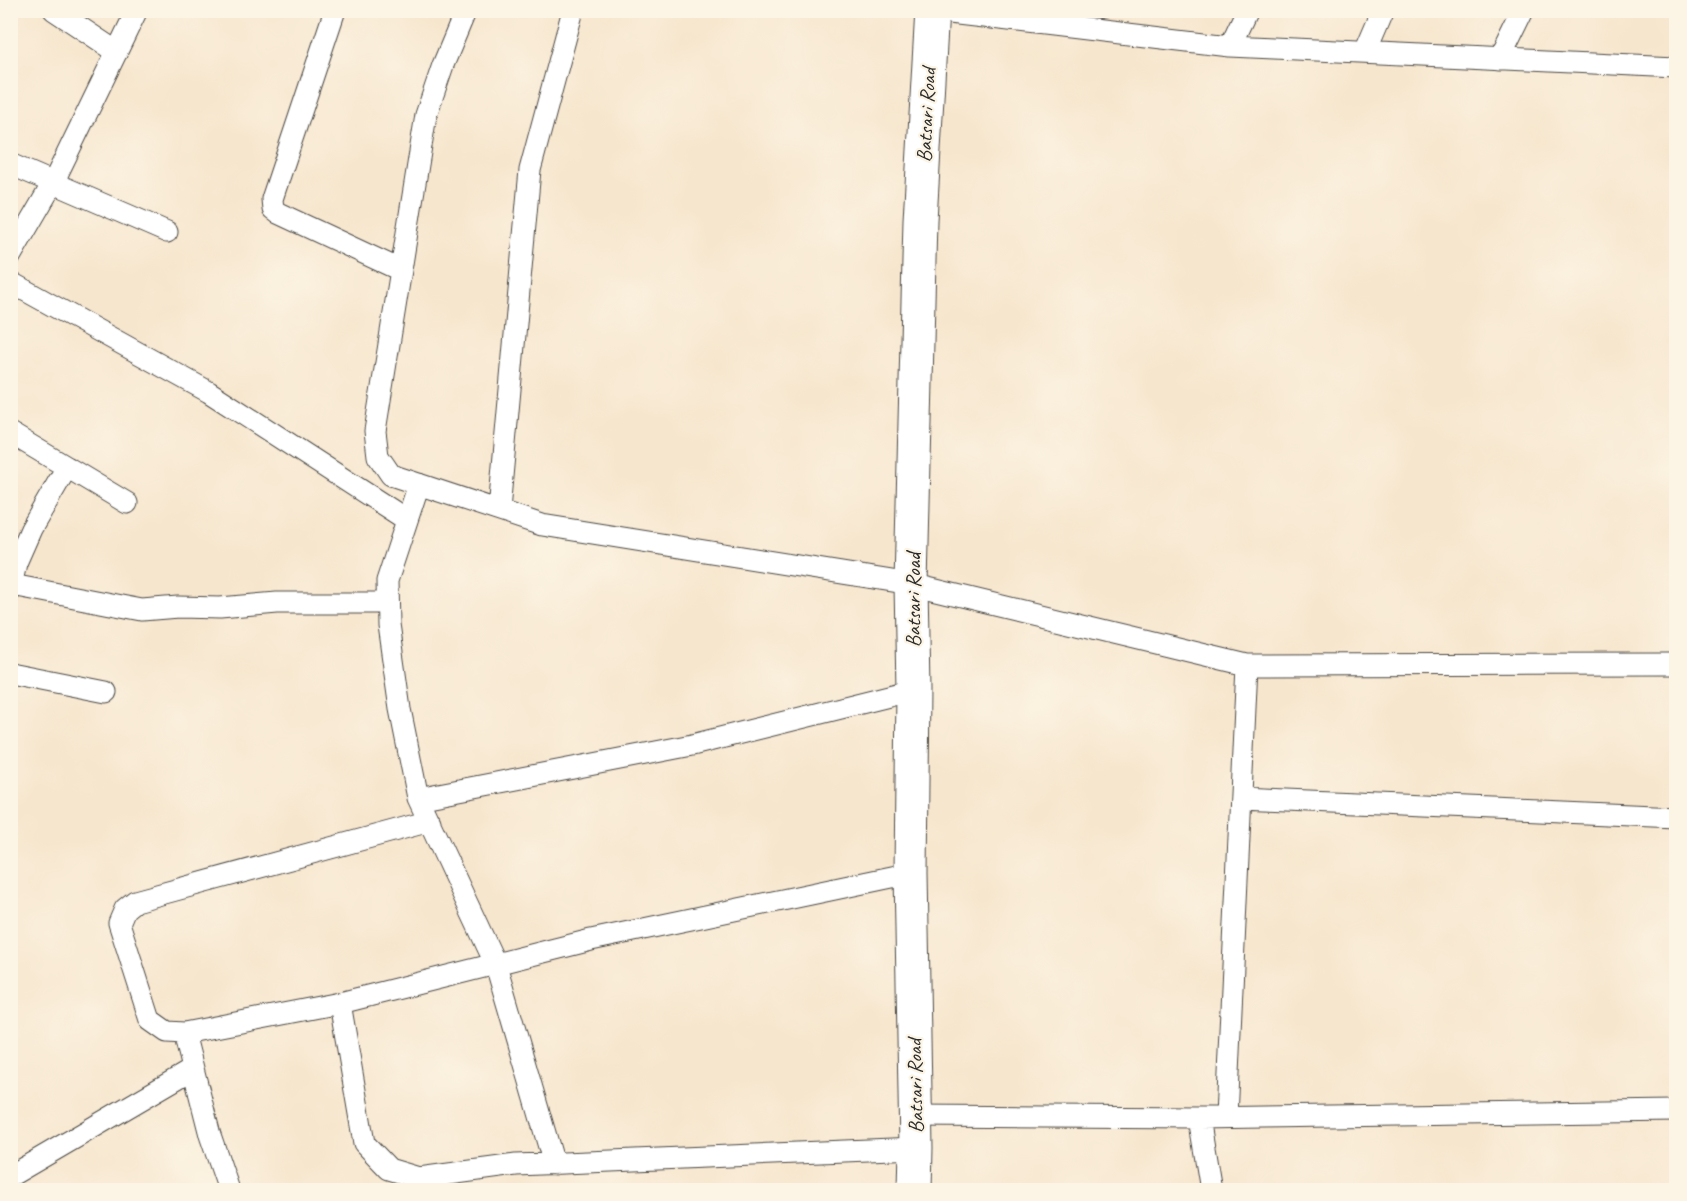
<svg xmlns="http://www.w3.org/2000/svg" width="1687" height="1201" font-family="Caveat,sans-serif">
  <rect width="100%" height="100%" fill="#fcf5e5"/>
  <filter id="ink" filterUnits="userSpaceOnUse"><feTurbulence type="fractalNoise" baseFrequency=".0167" numOctaves="2"/><feDisplacementMap in="SourceGraphic" scale="12" xChannelSelector="R" yChannelSelector="G"/><feConvolveMatrix kernelMatrix="1 2 1 2 8 2 1 2 1" color-interpolation-filters="sRGB"/></filter>
  <filter id="wash" filterUnits="userSpaceOnUse"><feTurbulence type="fractalNoise" baseFrequency=".008" numOctaves="4" result="noise"/><feDisplacementMap in="SourceGraphic" scale="24" xChannelSelector="R" yChannelSelector="G"/><feGaussianBlur stdDeviation="1.35" result="paint"/><feColorMatrix in="noise" values="0 0 0 0 0 0 0 0 0 0 0 0 0 0 0 0 0 1.4 0 .05"/><feComposite in="paint" operator="in"/></filter>
  <g filter="url(#wash)">
    <rect width="100%" height="100%" fill="#f7e6ce"/>
  </g>
  <g filter="url(#ink)">
    <g fill="none" stroke-linecap="round" stroke-linejoin="round">
      <defs>
        <path id="street" d="M54,10L117,52
          M335,10L272,199L273,209L278,213L400,270
          M466,10L443,65L426,115L375,431L378,456L391,475L542,525L911,584L1247,665L1676,664
          M932,11L1230,46L1676,67
          M1230,46L1247,10
          M1365,52L1383,10
          M1500,59L1524,10
          M10,164L167,232
          M10,257L53,183L137,10
          M10,282L209,392L407,520
          M10,433L127,503
          M419,484L387,581L388,625L400,709L418,798L496,965L554,1164
          M499,510L530,170L573,10
          M12,585L142,610L178,607L220,608L277,603H387
          M10,591L16,563L31,529L67,467
          M10,673L106,692
          M418,798L692,745L913,690
          M1241,798L1676,817
          M430,821L135,901L125,909L119,923L150,1020L167,1032L184,1033L340,1003L591,940L911,873
          M340,1003L364,1143L389,1169L419,1178L516,1165L916,1148
          M184,1033L210,1135L229,1190
          M915,1116L1199,1118L1676,1111
          M1226,1117L1247,665
          M1199,1118L1211,1190
          M10,1176L193,1069"/>
        <path id="primary" d="M915,1190L916,1148L911,873L913,690L911,584L920,220L932,10"/>
      </defs>
      <use href="#street" stroke="#4a4743" stroke-width="23"/>
      <use href="#primary" stroke="#4a4743" stroke-width="35"/>
      <use href="#street" stroke="#fff" stroke-width="21"/>
      <use href="#primary" stroke="#fff" stroke-width="33"/>
    </g>
  </g>
  <g text-anchor="middle" dominant-baseline="central" stroke-width="4.5" stroke-linejoin="round" paint-order="stroke">
    <g font-size="21" fill="#2b2b2b" stroke="#fcf5e5">
      <text transform="translate(926 115) rotate(-87)">Batsari Road</text>
      <text transform="translate(913 600) rotate(-90)">Batsari Road</text>
      <text transform="translate(915 1086) rotate(-91)">Batsari Road</text>
    </g>
  </g>
  <rect width="1687" height="1201" fill="none" stroke="#fcf5e5" stroke-width="36"/>
</svg>
